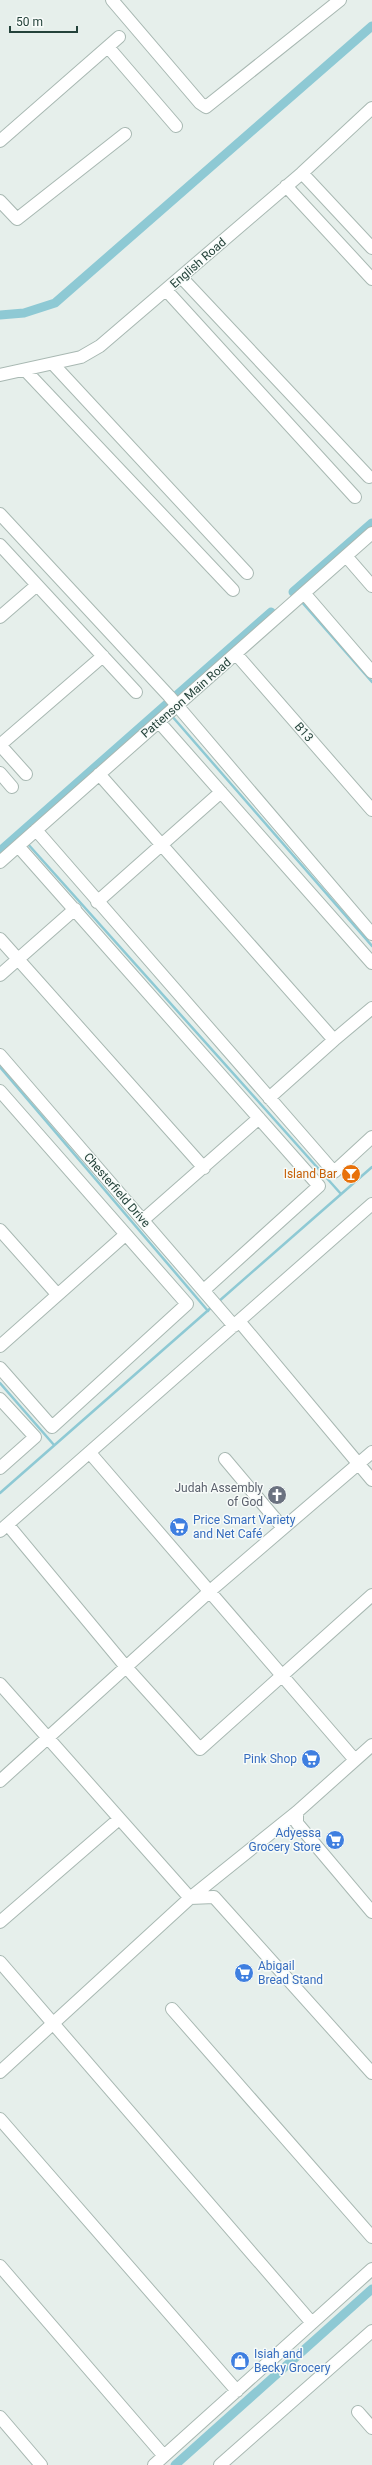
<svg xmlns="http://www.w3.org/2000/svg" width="372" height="2465" font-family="Roboto,sans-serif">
  <rect width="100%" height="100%" fill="#e6efeb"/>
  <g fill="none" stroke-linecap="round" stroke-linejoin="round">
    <path stroke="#8ec9d4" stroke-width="2.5" d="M300,600L372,682
      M171,715L372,946
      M27,843L341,1194
      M0,1067L208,1311
      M218,1302L372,1167
      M0,1383L54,1445
      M0,1493L213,1306"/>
    <path stroke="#8ec9d4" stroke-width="9" d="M0,315L24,313L55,303L372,26
      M293,592L372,523
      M0,851L271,612
      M175,2465L372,2289"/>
    <defs>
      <path id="minor" d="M112,0L200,103L206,107L340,0
        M108,47L176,126
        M0,141L119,37
        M302,173L372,248
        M286,186L372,279
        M0,201L17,219L125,134
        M181,277L369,477
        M166,290L355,497
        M53,364L247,573
        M25,370L233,590
        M0,375L81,357L100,346L302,173L372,108
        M0,514L169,696L372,934
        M0,545L136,692
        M346,556L372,586
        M304,593L372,672
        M0,617L37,585
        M236,654L372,810
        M159,722L372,963
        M0,745L103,656
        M0,745L26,774
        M0,773L12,787
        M99,774L334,1040L372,1008
        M36,830L334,1172L372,1137
        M18,846L319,1186L204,1290
        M0,862L372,533
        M97,902L221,792
        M0,939L204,1168
        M0,975L75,909
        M0,1055L234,1326
        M0,1091L187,1304L52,1427L0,1368
        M269,1098L334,1040
        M143,1220L259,1118
        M0,1230L57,1294
        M239,1321L372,1480
        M0,1346L125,1235
        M0,1399L35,1437L0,1468
        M90,1453L355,1760
        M225,1459L283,1528
        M8,1525L126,1667L200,1749L372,1595
        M0,1531L372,1204
        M0,1684L190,1898L214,1897L372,2073
        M0,1781L210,1591L372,1452
        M297,1812V1823L372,1912
        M0,1922L119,1819
        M0,1962L312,2323
        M172,2009L372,2237
        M0,2072L190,1898L297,1812L372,1745
        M0,2119L237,2391
        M0,2266L164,2456
        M358,2412L372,2428
        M0,2417L41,2465
        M154,2465L372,2269
        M220,2465L372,2331"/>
    </defs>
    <use href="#minor" stroke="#a8b8b2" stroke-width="14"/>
    <use href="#minor" stroke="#fff" stroke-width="12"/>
  </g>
  <defs>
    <symbol id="bar-disc" viewBox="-11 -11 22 22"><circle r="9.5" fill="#e8710a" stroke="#f7fbf9"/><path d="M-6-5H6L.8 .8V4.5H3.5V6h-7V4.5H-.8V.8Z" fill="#fff"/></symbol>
    <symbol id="church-disc" viewBox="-11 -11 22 22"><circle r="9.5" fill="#6b7280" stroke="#f7fbf9"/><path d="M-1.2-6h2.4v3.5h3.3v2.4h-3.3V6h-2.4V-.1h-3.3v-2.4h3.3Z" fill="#fff"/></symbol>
    <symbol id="supermarket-disc" viewBox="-11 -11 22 22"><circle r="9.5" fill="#3f7fe0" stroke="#f7fbf9"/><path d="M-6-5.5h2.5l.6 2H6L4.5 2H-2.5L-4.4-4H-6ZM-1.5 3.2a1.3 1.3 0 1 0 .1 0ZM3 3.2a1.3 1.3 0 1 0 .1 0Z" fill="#fff"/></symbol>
    <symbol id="shop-disc" viewBox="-11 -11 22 22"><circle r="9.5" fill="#3f7fe0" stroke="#f7fbf9"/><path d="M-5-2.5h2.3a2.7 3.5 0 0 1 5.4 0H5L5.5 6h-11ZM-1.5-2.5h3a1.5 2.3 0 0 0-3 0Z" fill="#fff"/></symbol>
  </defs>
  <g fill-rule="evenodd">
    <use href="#bar-disc" x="340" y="1163" width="22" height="22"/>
    <use href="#church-disc" x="266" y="1484" width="22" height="22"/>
    <use href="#supermarket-disc" x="168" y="1516" width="22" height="22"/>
    <use href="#supermarket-disc" x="300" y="1748" width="22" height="22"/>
    <use href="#supermarket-disc" x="324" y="1829" width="22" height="22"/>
    <use href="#supermarket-disc" x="233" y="1962" width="22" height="22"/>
    <use href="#shop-disc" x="229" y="2350" width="22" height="22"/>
  </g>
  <g text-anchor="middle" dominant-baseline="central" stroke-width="3" stroke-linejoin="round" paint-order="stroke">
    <g font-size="12" fill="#24423a" stroke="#f7fbf9">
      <text transform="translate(198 263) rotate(-41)">English Road</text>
      <text transform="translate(186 698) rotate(-41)">Pattenson Main Road</text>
      <text transform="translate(304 732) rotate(49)">B13</text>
      <text transform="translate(117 1190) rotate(49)">Chesterfield Drive</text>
    </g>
    <g font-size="12" fill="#c56008" stroke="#f7fbf9" text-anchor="end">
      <text x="337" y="1174">Island Bar</text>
    </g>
    <g font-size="12" fill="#5b616d" stroke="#f7fbf9" text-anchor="end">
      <text x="263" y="1488">Judah Assembly<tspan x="263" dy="14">of God</tspan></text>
    </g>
    <g font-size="12" fill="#366cbe" stroke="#f7fbf9" text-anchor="start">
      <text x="193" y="1520">Price Smart Variety<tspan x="193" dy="14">and Net Café</tspan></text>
      <text x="297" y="1759" text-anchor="end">Pink Shop</text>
      <text x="321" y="1833" text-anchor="end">Adyessa<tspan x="321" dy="14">Grocery Store</tspan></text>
      <text x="258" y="1966">Abigail<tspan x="258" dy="14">Bread Stand</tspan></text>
      <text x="254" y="2354">Isiah and<tspan x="254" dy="14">Becky Grocery</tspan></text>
    </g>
  </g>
  <path d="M10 26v6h67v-6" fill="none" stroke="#24423a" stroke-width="2"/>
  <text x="16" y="26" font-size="12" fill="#24423a" stroke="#f7fbf9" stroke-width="3" paint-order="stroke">50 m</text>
</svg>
